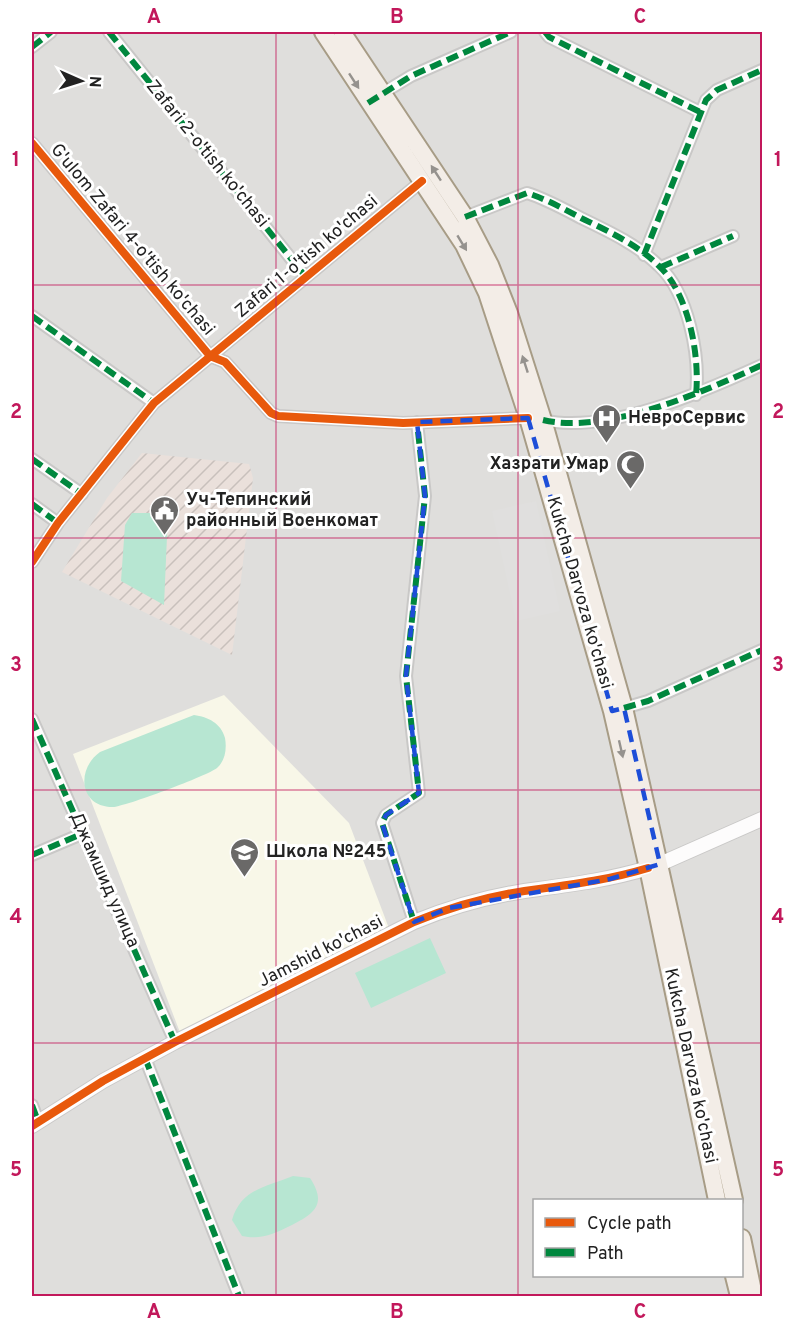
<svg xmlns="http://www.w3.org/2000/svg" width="794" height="1328" font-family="Overpass,sans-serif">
  <defs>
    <pattern id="military-furrows" width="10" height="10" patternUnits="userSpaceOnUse" patternTransform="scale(1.5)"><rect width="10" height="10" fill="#eae0db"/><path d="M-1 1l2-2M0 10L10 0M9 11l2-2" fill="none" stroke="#c8c0bc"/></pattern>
  </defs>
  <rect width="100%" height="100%" fill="#f0eeeb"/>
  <path fill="#dfdedc" d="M32,32H762V1296H754L742,1238V1200L719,1130L717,1200H534V1276H734L739,1296H32Z"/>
  <path fill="#f8f7e8" d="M224,695L349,823L390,931L181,1035L73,754Z"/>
  <path fill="url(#military-furrows)" d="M142,453L249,464L253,478L232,655L62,572L107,498Z"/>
  <path fill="#b7e6d2" d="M132,513H168L164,605L121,581L125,525Z
    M194,715C208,717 221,723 225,738C227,749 225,761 217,768C209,775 124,807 113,807C79,807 76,769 100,752Z
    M430,938L446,973L371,1008L355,973Z
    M293,1176L310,1178C327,1204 315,1213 292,1225C273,1234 262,1240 242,1236L232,1220C241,1189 266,1187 293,1176Z"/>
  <path fill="#e0dfde" d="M536,501L560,611L516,621L492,511Z"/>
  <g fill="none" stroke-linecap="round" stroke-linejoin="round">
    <defs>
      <path id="minor" d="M109,32L305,276
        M545,32L549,37L700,112
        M32,47L51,32
        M378,96L411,76L511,32
        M32,143L210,356L225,362L271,413L278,416L403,423L528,418
        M465,217L527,193C546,199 564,209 581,218C608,231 638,245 659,266C689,294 700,356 696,395
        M644,255L706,100L717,90L762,70
        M661,267L733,236
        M32,316L154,403
        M543,420C607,435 705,391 762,365
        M32,459L82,494
        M32,504L58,523
        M32,562L58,523L154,403L422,181
        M624,708L648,701L762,650
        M32,719L175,1042
        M32,855L84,833
        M414,922L382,823L386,815L419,793L406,676L425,496L417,422
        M145,1058L239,1296
        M32,1105L38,1121"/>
      <path id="tertiary" d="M660,864L762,819
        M32,1126L103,1081L175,1042L414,922C453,906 497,894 539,889C576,884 612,879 648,868"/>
      <path id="primary" d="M323,32L464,245L487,293L528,418L612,711L648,868L717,1200
        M342,32L465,217L490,265L509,313L543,420L624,708L734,1200
        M742,1238L754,1296
        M734,1276L739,1296"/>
    </defs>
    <use href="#minor" stroke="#c9c8c7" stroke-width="14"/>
    <use href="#tertiary" stroke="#c9c8c7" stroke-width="16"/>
    <use href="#primary" stroke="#a79c86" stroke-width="20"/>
    <use href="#minor" stroke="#fdfcfc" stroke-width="10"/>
    <use href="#tertiary" stroke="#fdfcfc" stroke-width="14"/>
    <use href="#primary" stroke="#f3ede7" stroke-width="16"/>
    <path stroke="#00873e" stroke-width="6" stroke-dasharray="12 6" stroke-linecap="butt" d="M109,32L305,276
      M545,32L549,37L700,112
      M32,47L51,32
      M368,103L411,76L511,32
      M465,217L527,193C546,199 564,209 581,218C608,231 638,245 659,266C689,294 700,356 696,395
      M644,255L706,100L717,90L762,70
      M661,267L733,236
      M32,316L154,403
      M543,420C607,435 705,391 762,365
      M32,459L82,494
      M32,504L58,523
      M624,708L648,701L762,650
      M32,719L175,1042
      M32,855L84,833
      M414,922L382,823L386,815L419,793L406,676L425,496L417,422
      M145,1058L239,1296
      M32,1105L38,1121"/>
    <defs>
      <path id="cycleway" d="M32,143L210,356L225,362L271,413L278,416L403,423L528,418
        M32,562L58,523L154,403L422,181
        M32,1126L103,1081L175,1042L414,922C453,906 497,894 539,889C576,884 612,879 648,868"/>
    </defs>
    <use href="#cycleway" stroke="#fff" stroke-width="11"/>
    <use href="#cycleway" stroke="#e8590c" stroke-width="8"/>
  </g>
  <defs><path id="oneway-solid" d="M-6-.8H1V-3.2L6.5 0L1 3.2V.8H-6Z" transform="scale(1.5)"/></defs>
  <g fill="#95928e">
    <use href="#oneway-solid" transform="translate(354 81) rotate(57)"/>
    <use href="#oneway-solid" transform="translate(436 173) rotate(-123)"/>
    <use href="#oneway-solid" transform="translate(462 243) rotate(59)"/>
    <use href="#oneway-solid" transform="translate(525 364) rotate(-108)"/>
    <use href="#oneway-solid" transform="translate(621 749) rotate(77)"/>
  </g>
  <path fill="none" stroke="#1d4ed8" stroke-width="4.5" stroke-dasharray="12 8" stroke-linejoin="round" d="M528,418L612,711L624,708L660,864L610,879L449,908L414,922L382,823L386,815L419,793L406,676L425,496L417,422Z"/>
  <path fill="none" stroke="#c2185b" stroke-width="1.5" stroke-opacity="0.55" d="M276,32V1296M518,32V1296M32,285H762M32,538H762M32,790H762M32,1043H762"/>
  <defs>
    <symbol id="hospital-pin" viewBox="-11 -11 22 30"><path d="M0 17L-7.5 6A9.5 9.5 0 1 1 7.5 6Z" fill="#6a6968" stroke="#fff"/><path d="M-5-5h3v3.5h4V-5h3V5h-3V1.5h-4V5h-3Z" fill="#fff"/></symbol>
    <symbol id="mosque-pin" viewBox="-11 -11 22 30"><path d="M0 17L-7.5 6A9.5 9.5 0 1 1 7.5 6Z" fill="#6a6968" stroke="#fff"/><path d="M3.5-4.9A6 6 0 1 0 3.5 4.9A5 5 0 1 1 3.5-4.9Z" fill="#fff"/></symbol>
    <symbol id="civic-pin" viewBox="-11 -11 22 30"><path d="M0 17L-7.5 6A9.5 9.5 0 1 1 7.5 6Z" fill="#6a6968" stroke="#fff"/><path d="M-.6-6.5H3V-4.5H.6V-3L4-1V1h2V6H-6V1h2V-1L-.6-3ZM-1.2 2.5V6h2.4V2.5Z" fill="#fff"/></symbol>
    <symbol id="school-pin" viewBox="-11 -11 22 30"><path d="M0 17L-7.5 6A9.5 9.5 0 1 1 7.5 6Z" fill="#6a6968" stroke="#fff"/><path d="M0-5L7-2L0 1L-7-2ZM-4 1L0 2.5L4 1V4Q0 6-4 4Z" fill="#fff"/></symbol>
  </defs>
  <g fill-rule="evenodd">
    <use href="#hospital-pin" x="590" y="402" width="33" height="45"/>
    <use href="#mosque-pin" x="614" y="448" width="33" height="45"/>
    <use href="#civic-pin" x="148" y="494" width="33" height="45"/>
    <use href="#school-pin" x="228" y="836" width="33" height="45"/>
  </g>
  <g text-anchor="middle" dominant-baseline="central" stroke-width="6" stroke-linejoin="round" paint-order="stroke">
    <g font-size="18" fill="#222" stroke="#fff">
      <text transform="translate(207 154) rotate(51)">Zafari 2-o'tish ko'chasi</text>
      <text transform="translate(132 240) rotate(50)">G'ulom Zafari 4-o'tish ko'chasi</text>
      <text transform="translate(307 257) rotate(-40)">Zafari 1-o'tish ko'chasi</text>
      <text transform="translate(579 593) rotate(74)">Kukcha Darvoza ko'chasi</text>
      <text transform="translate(104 880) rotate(66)">Джамшид улица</text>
      <text transform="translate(321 952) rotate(-27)">Jamshid ko'chasi</text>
      <text transform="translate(690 1066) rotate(78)">Kukcha Darvoza ko'chasi</text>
    </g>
    <g font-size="18" font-weight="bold" fill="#222" stroke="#fff" text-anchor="start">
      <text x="628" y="418">НевроСервис</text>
      <text x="609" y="464" text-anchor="end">Хазрати Умар</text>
      <text x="186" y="500">Уч-Тепинский<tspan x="186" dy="21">районный Военкомат</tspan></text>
      <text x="266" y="852">Школа №245</text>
    </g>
  </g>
  <rect width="794" height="1328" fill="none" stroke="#ffffff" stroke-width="66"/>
  <rect x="533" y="1199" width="210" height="78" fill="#ffffff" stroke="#a7a7a7" stroke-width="1.5"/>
  <rect x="545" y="1218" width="30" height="9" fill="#e8590c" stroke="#a7a7a7" stroke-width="1.5"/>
  <text x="587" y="1229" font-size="18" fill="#222222">Cycle path</text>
  <rect x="545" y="1248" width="30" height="9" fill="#00873e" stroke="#a7a7a7" stroke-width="1.5"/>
  <text x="587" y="1259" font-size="18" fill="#222222">Path</text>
  <g transform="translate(81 81) rotate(93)" stroke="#ffffff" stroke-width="4.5" paint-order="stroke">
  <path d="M0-4.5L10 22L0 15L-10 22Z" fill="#222222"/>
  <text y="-9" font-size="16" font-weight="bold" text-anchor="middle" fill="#222222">N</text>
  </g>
  <rect x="33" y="33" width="728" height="1262" fill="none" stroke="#c2185b" stroke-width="2"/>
  <g font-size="20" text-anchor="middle" font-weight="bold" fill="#c2185b">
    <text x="154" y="23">A</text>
    <text x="397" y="23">B</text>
    <text x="640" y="23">C</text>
    <text x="16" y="166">1</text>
    <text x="778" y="166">1</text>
    <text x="16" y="418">2</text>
    <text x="778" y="418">2</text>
    <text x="16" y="671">3</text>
    <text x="778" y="671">3</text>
    <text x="16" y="923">4</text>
    <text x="778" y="923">4</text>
    <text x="16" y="1176">5</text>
    <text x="778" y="1176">5</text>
    <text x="154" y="1318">A</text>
    <text x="397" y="1318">B</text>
    <text x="640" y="1318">C</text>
  </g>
</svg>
